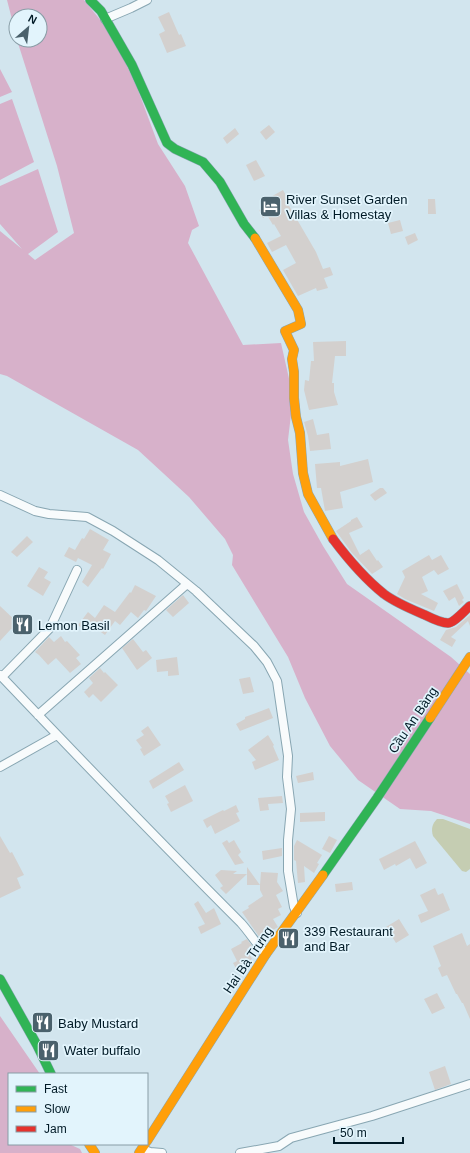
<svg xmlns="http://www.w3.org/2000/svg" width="470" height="1153" font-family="Helvetica,sans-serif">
  <rect width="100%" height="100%" fill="#d2e5ee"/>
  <path fill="#c5cdb2" d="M437,819H443L470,829V869L466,872L462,871L433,836C431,829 432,824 437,819Z"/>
  <path fill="#d7b1ca" d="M7,0H84L106,27L117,44L138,90L158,144L185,186L199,226L192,230L188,243L243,345L281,343L290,383L292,406L288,440L293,474L304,512L323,546L347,584L451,657L470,674V824L431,811L400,809L358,780L330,746L305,698L288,657L232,565L233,555L225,539L189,497L138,450L7,376L0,374V231L22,249L0,224V186L38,169L58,232L28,254L35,260L74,233L57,166L17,40H40V16H16V35Z
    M0,69L12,92L0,97Z
    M12,99L34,162L0,180V104Z
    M0,1016L40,1074H9V1144H69L80,1149L82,1153H0Z"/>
  <path fill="#d3d0ce" d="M169,12L179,35L181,34L186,46L167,53L159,34L165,31L158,17Z
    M269,125L275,132L266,140L260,132Z
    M235,128L239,134L227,144L223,138Z
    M256,160L265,176L254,181L246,165Z
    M283,190L290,203L288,204L316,252L323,269L330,267L333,275L324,278L328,288L317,291L316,288L298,296L283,270L296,263L286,245L272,252L267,243L281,236L274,224L273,225L267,215L263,218L259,210L263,208L260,203Z
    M428,199H435L436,214H428Z
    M400,220L403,231L391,234L388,223Z
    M415,233L418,240L408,245L405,237Z
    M346,341V356H335L332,383H334V392L338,405L309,410L304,390L305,380L309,381L311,361H314L313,342Z
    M313,419L317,435L329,433L331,449L310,451L308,436L304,422Z
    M368,459L373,482L340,492L343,508L325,511L321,488H317L315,464L340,462V466Z
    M380,488H383L387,493L375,501L370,495Z
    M357,517L363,527L349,533L360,555L369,549L377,561L378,560L383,567L372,574L352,553L336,531L351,521V520Z
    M90,529L109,540L103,550L111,554L103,569L102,568L88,587L82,582L92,565L78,558L76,562L64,556L69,547L75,550L82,538L84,539Z
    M27,536L33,542L17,557L11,552Z
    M429,555L432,560L441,555L449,569L438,575L434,570L422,577L428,591L421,594L438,603L434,611L405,599L397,594L405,577L402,571Z
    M39,567L48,572L44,578L51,582L43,596L27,586Z
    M457,584L464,598L462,600L464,602L459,606L455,597L449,601L443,591Z
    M135,585L156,596L146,611L144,610L138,618L131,612L120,625L115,621L105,635L91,625L86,632L78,625L88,612L95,618L104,605L115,612L130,592L131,593Z
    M183,595L189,603L173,617L166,610Z
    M0,606L18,623L25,614L33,619L21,636L11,629L0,641Z
    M470,615V626L468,621L451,637L456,640L452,647L440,640L446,630L456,627Z
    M61,636L65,642L67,641L80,655L76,658L81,664L70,673L56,658L48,665L39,655L35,652L49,637L54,642Z
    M133,639L143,652L146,650L152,658L137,670L122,648Z
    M177,657L179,675L168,676V671L157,672L156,660Z
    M100,668L104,673L105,672L118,685L101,702L93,694L89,698L84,692L93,683L89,678Z
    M250,677L254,692L243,694L239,679Z
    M269,708L273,718L240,731L236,724L245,719V717Z
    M148,726L161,745L144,756L140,749L142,748L136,740L144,735L141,731Z
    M268,735L274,745L273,746L279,760L255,770L252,762L256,760L248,750Z
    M179,762L184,770L153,789L149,781Z
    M313,772L314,780L298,783L296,776Z
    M185,785L193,801L171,812L167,804L169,803L165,796Z
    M282,796L283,803L268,804L269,810L260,811L258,798Z
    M236,805L239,812L236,813L240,821L215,834L211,825L207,828L203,820L223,810L224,811Z
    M325,812V821L300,822V813Z
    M0,836L10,853L12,852L24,875L17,878L21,888L0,898Z
    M329,836L337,840L330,853L322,849Z
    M227,840L229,843L234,840L241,852L238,855L244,863L235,865L222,843Z
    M297,840L322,855L317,863L319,864L314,873L304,866L305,882L298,883L296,861L294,860V846Z
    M415,841L427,863L416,869L410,858L396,866L395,864L384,870L379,859Z
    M282,848V856L263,860L262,851Z
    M247,867L260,885L261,872L278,873L277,882L283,891L276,895L282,907L278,909L281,915L273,919L278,927L260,938L242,912L249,908L248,906L263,896L260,890V885H247V874L226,894L220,888L223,886L215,875L221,870L237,871L233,874H247Z
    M352,882L353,890L336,892L335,884Z
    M435,888L438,895L443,893L450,910L421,923L418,915L428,911L420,895Z
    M198,901L206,913L214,908L221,924L201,934L198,927L205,924L194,904Z
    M399,919L409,935L396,943L386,927Z
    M462,933L467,946L470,944V1019L463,1003H462L457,994H456L447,975L442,977L438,968L441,966L433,946Z
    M247,939L252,946L247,949L252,959L246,962L249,967L238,972L233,963L237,961L231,949L242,943L241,942Z
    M437,993L445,1008L432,1014L424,999Z
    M445,1066L451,1084L435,1090L429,1072Z"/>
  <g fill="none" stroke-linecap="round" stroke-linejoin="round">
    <defs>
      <path id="street" d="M105,19L131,8L147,0
        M0,495L35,511L49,514L87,517L113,531L158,560L196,591L254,646L267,662L277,681L288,756L287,777L291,809L288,840V871L294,907L297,913
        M0,675C80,759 160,842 241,923C250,933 257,945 266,954
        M2,677L50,628L77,570
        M38,715L187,584
        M0,767L57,735
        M142,1149L150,1152L162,1153
        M240,1153L279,1146L291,1138L372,1116L470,1084"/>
      <path id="fast" d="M90,0L101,11L132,65L167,143L175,149L203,162L220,182L244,224L255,238
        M323,875L377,798L430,718
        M0,979L37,1045L51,1074"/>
      <path id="slow" d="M255,238L298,310L301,324L285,331L294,350L292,359L294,372V398L296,417L300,433L303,473L308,494L333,539
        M430,718L470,657
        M147,1141L266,954L323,875
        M89,1144L95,1153
        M139,1153L145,1144"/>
      <path id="jam" d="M333,539C348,559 364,578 384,594C396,603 411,609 425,615C431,618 441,623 448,623C454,623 465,610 470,606"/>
    </defs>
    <use href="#street" stroke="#88a6b2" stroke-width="10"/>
    <use href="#fast" stroke="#88a6b2" stroke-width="10"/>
    <use href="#slow" stroke="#88a6b2" stroke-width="10"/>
    <use href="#jam" stroke="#88a6b2" stroke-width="10"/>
    <use href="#street" stroke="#f8fbfc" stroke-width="8"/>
    <use href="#fast" stroke="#30b455" stroke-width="9"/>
    <use href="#slow" stroke="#ff9f0a" stroke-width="9"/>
    <use href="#jam" stroke="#e5322d" stroke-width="9"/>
  </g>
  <defs>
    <symbol id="hotel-square" viewBox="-11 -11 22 22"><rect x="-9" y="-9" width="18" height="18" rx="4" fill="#4a616c" stroke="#e2f4fc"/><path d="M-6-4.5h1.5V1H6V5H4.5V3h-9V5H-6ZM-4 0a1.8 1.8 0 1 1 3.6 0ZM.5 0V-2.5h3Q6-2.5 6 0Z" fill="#fff"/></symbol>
    <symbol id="restaurant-square" viewBox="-11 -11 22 22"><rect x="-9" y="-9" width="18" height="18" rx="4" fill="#4a616c" stroke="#e2f4fc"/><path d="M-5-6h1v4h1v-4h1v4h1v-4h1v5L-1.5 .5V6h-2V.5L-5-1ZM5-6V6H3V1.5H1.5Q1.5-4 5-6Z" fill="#fff"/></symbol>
  </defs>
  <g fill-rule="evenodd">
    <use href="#hotel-square" x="258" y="194" width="25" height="25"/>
    <use href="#restaurant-square" x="10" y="612" width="25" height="25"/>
    <use href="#restaurant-square" x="276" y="926" width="25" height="25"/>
    <use href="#restaurant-square" x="30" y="1010" width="25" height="25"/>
    <use href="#restaurant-square" x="36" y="1038" width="25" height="25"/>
  </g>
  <g text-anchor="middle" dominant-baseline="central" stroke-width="3.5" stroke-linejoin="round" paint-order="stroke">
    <g font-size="13" fill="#001a26" stroke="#e2f4fc" text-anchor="start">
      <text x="286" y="199">River Sunset Garden<tspan x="286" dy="15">Villas &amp; Homestay</tspan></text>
      <text x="38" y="625">Lemon Basil</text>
      <text x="304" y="931">339 Restaurant<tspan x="304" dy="15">and Bar</tspan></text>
      <text x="58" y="1023">Baby Mustard</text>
      <text x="64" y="1050">Water buffalo</text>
    </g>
    <g font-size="13" fill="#001a26" stroke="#e2f4fc">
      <text transform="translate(413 720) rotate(-56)">Cầu An Bàng</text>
      <text transform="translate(248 960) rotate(-56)">Hai Bà Trưng</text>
    </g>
  </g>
  <rect x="8" y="1073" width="140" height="72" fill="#e2f4fc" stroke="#889da6"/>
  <rect x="16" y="1086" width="20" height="6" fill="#30b455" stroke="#889da6"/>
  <text x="44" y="1093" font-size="12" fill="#001a26">Fast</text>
  <rect x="16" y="1106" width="20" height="6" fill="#ff9f0a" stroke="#889da6"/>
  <text x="44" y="1113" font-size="12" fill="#001a26">Slow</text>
  <rect x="16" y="1126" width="20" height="6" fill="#e5322d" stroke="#889da6"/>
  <text x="44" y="1133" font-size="12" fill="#001a26">Jam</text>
  <g transform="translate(28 28) rotate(28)"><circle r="19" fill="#e2f4fc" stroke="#889da6"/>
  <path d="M0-3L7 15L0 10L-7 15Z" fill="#4a616c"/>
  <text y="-6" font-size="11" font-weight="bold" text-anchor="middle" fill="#001a26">N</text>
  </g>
  <path d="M334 1137v6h69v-6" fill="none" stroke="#001a26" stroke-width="2"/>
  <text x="340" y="1137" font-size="12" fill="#001a26" stroke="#e2f4fc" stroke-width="3" paint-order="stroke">50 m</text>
</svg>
